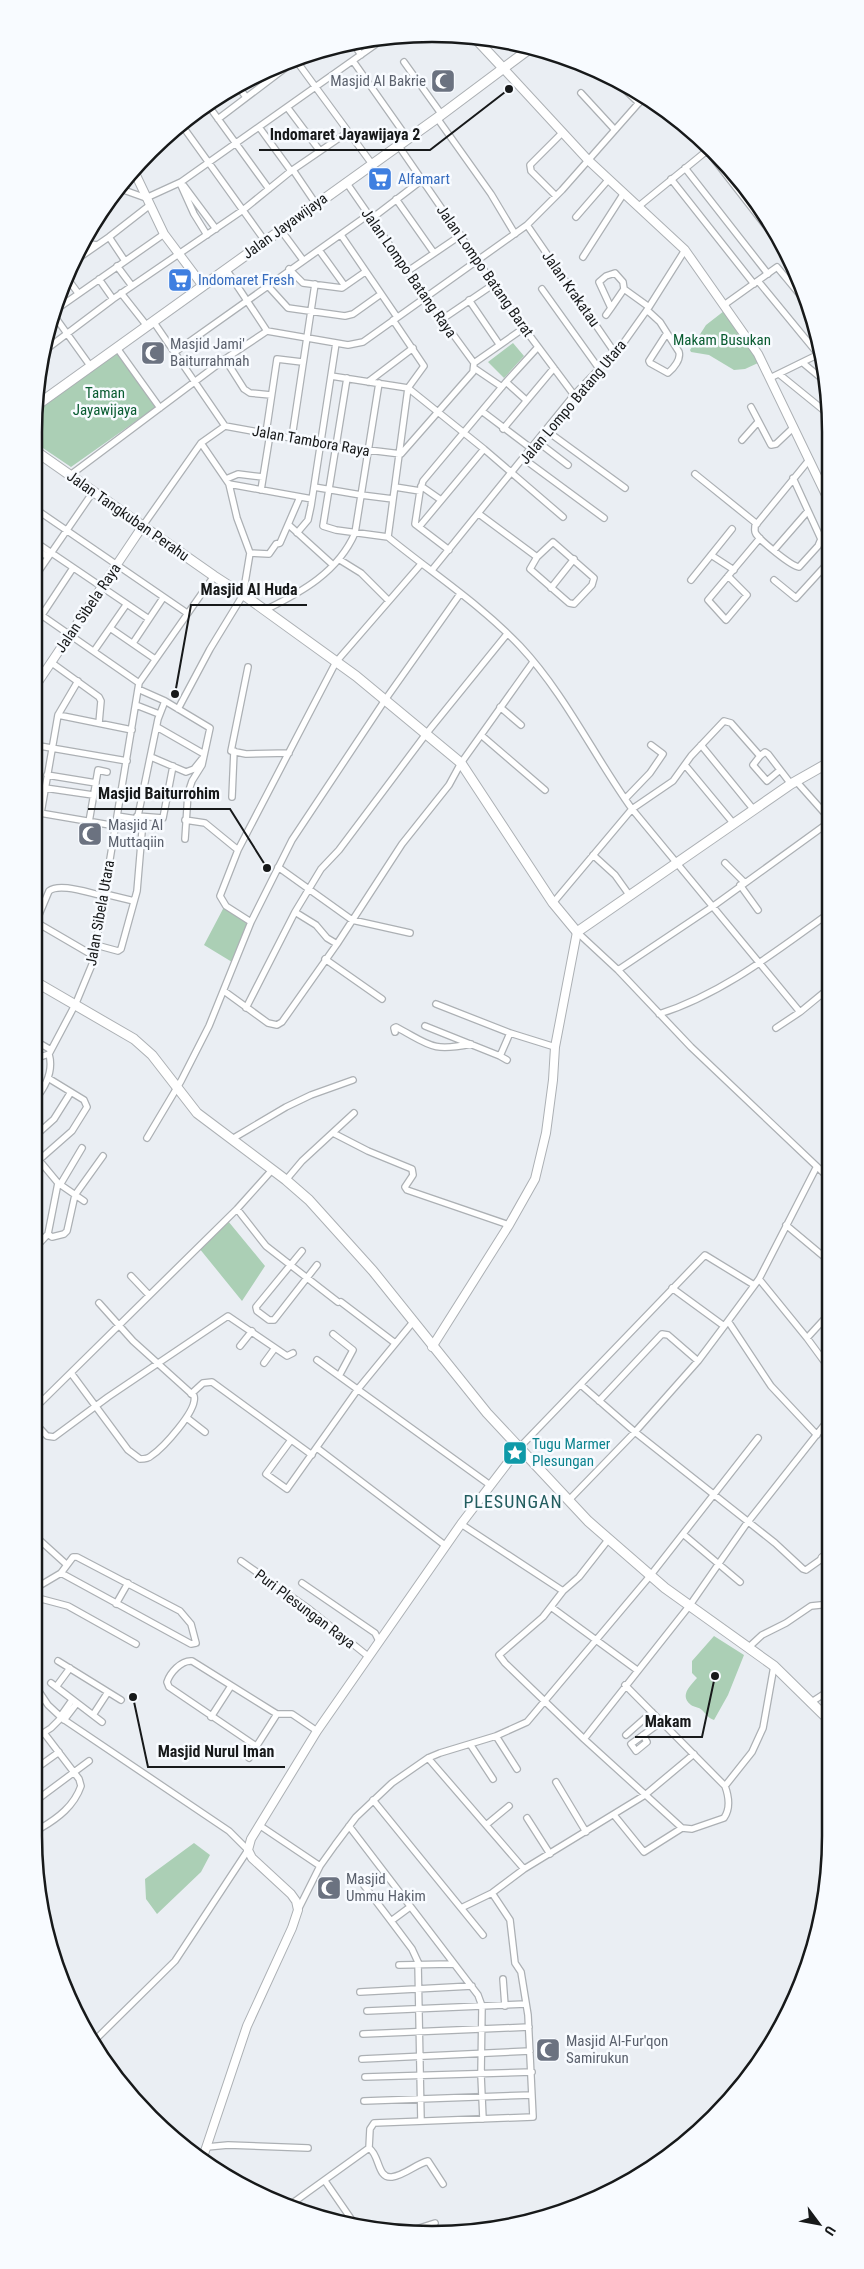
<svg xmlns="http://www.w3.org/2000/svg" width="864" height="2269" font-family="'Roboto Condensed',sans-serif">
  <rect width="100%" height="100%" fill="#eaeef3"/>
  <path fill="#abcfb5" d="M724,311L752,346L758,363L745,369L734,370L709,355L691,352L690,350L706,325Z
    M513,343L524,356L504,378L488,362Z
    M116,352L156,407L71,467L34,442L37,409Z
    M224,907L250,922L232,962L204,945Z
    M228,1221L265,1266L242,1301L199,1248Z
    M714,1636L744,1655L728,1695L714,1720C707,1717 707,1715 702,1710C699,1707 694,1707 691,1705C679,1696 690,1686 697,1678L692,1673V1661Z
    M194,1843L210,1855L201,1872L157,1914L146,1899L145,1879Z"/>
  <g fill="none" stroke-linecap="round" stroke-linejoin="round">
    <defs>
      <path id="minor" d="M353,43L361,55
        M295,59L372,164
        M353,61L408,139
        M404,62L442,115
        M263,73L269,80
        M237,85L246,97
        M621,86L639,103
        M581,93L615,130
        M208,105L269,189
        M287,107L320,151
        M437,118L491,194L515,234
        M218,119L301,56
        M181,124L265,241
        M259,127L291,171
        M398,145L524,328L574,395
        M707,150L790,257
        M685,168L768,274
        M293,170L316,204
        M671,179L754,284
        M346,182L425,296L474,363
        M180,183L194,214L207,235
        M184,186L216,229
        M118,188L146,198L181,182L386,37
        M556,196L531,171L530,165L563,132
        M396,199L434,253
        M639,206L709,149
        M576,217L609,179
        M371,219L422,180
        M527,225L615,353
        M280,229L303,260
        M341,235L397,317
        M109,237L125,261
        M83,243L97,245
        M319,250L345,286
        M583,257L624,193
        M73,262L109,237L150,205
        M117,266L132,286
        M226,269L267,331
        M289,269L303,283L342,288L365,272
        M408,271L461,235
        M67,278L78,293
        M99,279L113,299
        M758,281L818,354
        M268,286L288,308L345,316L353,314L381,294
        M542,289L600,370
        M624,289L623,282L615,273L606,276L599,282L611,308L624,289L649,307
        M121,293L147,326
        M469,300L499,344
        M724,305L777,267L801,296
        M647,310L660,322L679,352C681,359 674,368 668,373L650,363L649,361L667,333
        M54,311L164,234
        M53,314L91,367
        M606,315L611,308
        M393,320L424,366L408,388L388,537C432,573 480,604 520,646C565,694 594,756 632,809L800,1012
        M441,320L494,284
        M153,321L225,426
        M267,331L348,345L363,342L527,225L562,190L644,97
        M117,348L160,408
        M44,351L113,299L243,210L291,171L348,132
        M175,352L368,215
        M225,359L244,389L250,393L271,395
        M474,363L524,328
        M803,363L827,383
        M474,368L502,387
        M779,374L827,413
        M331,376L408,388L484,449L563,517
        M347,378L323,526L336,530L388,537
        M770,378L819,354
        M368,382L413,348
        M506,382L526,400
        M751,407L771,445L776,444L794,427
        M483,412L532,449
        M225,426L335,446L401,454L473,372L474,363
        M503,429L554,368
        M547,431L625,488
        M266,433L277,359L302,362
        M292,437L315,284
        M742,440L758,422
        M538,442L568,465
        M201,443L229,484L312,499
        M524,459L604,518
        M695,474L757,524
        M69,476L225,359L267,331
        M793,478L821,539L818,546L799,567C791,566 762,542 756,534C754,531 755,531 755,526L809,460
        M226,479L238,474L263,477
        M421,486L441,500
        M314,487L361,495L393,499
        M395,487L420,491
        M261,490L270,434
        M34,508L187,613
        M479,514L537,557
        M290,526L333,565
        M142,527L201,443L225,426
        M419,527L484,449
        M297,533L308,520L311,506L336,343
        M34,541L149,619
        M553,542L594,578L592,585L574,604L569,603L530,569L537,557Z
        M34,548L48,557
        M449,550L415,524L420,491L423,481L506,382L538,347
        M774,550L808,511
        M250,553L269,554L276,544L280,543L300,497
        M711,555L734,570
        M34,558L43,564
        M340,560L361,573L388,600
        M432,570L574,395L622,345L649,307L685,250
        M728,576L747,595L726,620L708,600L760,538
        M34,578L93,492
        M691,580L732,529
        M774,580L796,598L827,564
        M551,588L574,559
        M34,610L139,683
        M265,610C302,592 338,572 355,533L379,383
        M34,627L73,568
        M110,628L155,659
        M133,643L163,598
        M94,651L126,605
        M52,663L99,697L101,701L99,723
        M248,667L231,751L246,754L289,753
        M138,689L165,701L210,728L202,765L192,781L188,793L185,839
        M136,705L159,714
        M500,707L521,725
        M178,709L210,649L243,595L250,553L237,518L229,484
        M58,715L132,730
        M157,727L204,754
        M481,735L545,790
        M34,745L127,761
        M701,745L754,810
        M760,756L753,765L767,781L780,770
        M151,757L186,772L194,769L202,759
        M685,765L734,824
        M47,775L96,783
        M796,781L828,817
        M45,788L93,795
        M232,797L234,751
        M625,799L650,773L663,754L651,745
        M34,812L116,826
        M41,813L58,715L78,681
        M137,816L163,818L173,766
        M138,816L158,719L165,701
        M185,820L205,823L238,850
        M89,822L98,770L107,772
        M593,855L615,875L630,896
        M725,863L744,882
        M278,867L352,920L410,933
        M740,885L758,910
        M105,894L134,901
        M553,903L632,809L673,781L691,756L724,721L731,723L760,756L765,752L768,754L791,784
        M295,912L316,925L327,938L337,944
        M34,921L94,956
        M36,922L49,891C60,882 91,894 105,896
        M251,922L226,906L220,896L238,850L336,662L421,564
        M577,932L618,970L691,1047L829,1178
        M96,945L118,951L121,949L137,891L143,820L117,816
        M325,959L382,999
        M618,970L712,907L828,823
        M224,991L268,1023L277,1025L282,1022L337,944L402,844L449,785L461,763L533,662
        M436,1004L510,1033L555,1047
        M246,1008L295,912L321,869L339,850L426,734L507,634
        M659,1014C722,994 775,952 828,914
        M425,1026L500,1056L510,1033
        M776,1028L800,1012L828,989
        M395,1032L394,1028L396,1027C430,1045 431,1052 471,1044
        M34,1040L51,1050
        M500,1056L507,1060
        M34,1059L49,1054L76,1003L93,962L139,683L214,576
        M34,1101C45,1088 54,1072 49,1054
        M333,1133L368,1151L412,1169L413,1175L405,1187L407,1190L509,1225
        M34,1137L54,1119L71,1092
        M147,1138L181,1081L209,1026L251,922L292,840L385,700L460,594
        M232,1139L286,1107L311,1095L353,1080
        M34,1154L58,1183L84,1201
        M39,1160L72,1131L87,1107L84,1100L48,1078
        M286,1180L302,1161L354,1113
        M58,1183L48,1234L52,1237L64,1234L67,1231L75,1195L103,1156
        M60,1185L82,1148
        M237,1209L266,1246L338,1302
        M786,1225L829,1261
        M34,1249L48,1234
        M302,1251L256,1307L257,1311L269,1320H274L317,1265
        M131,1276L149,1295
        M759,1279L807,1338L829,1368
        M672,1288L724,1326
        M341,1302L395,1343
        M728,1321L771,1386L817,1435
        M333,1334L353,1350L339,1376
        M807,1338L829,1314
        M240,1346L252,1331
        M317,1360L490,1485
        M264,1363L275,1348
        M71,1373L128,1450L140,1459C144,1459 148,1459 151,1456C163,1448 198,1410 194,1396L133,1341L99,1303
        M581,1385L635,1432L775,1543L803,1569L806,1570L830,1553
        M191,1394L203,1383L212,1382L312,1455
        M599,1401L662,1334L668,1335L698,1361
        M34,1409L237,1209L272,1170
        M187,1418L205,1432
        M34,1422L47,1436L54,1437L108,1397L228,1316L287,1356L293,1353
        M291,1440L266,1474L287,1489L358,1389L413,1322
        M317,1448L446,1546
        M519,1448L705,1255L754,1285
        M568,1501L635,1432L698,1361L728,1321L759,1279L816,1168
        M461,1524L563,1591L543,1617L499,1655L505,1663L584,1739L682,1828L692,1829L724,1818C731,1808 729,1797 725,1786L625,1685
        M683,1534L740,1582
        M34,1535L66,1564
        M241,1561L309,1609L369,1657
        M302,1583L375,1633L379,1641
        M34,1589L61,1573L73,1557H77L180,1611L191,1624L196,1643L191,1644L61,1573
        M563,1591L579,1577L608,1540
        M34,1597L68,1606L136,1644
        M116,1604L128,1583
        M551,1607L637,1670
        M749,1647L762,1635L786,1623L811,1606L830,1604
        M58,1661L121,1700
        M51,1683L102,1722
        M34,1684L48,1705L63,1719L229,1831L248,1850L175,1961L92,2043
        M56,1687L70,1668
        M810,1703L830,1690
        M34,1707L43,1699
        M93,1715L108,1692
        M60,1717L72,1700
        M211,1717L231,1686
        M64,1720L77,1703
        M626,1735L652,1712
        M643,1735L647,1742L636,1751L631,1744L661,1722
        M496,1736L517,1769
        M34,1739L51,1728L61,1718
        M584,1739L690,1605L747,1523L829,1419
        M470,1744L493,1779
        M256,1746L169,1687L167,1682C170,1673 181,1660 192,1661L272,1711L277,1714H292L317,1731
        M249,1758L277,1714
        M428,1758L524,1869
        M34,1770L59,1752
        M556,1782L586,1832
        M725,1786L752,1752L763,1728L774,1666
        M373,1800L461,1908L492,1893L524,1869L645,1795L694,1754
        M34,1802L89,1761
        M614,1815L644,1852L682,1828
        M527,1818L550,1854
        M34,1819L41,1828C58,1818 74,1806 81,1786L79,1779L44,1733
        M259,1825L320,1866
        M486,1825L509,1806
        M349,1826L478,1995L482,2006L481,2075L483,2119
        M363,1884L391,1921
        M410,1907L391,1921L412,1949L418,1962L421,2121
        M461,1908L483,1935
        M298,1910L320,1866L335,1845L356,1817L392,1783L428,1758L440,1753L496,1736L527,1722L650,1576L758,1438
        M399,1965L453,1964
        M503,1979L505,2006
        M360,1992L472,1986
        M367,2011L526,2004
        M363,2034L529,2027
        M362,2059L530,2051
        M365,2077L532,2072
        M364,2101L532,2095
        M207,2147L228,2145L308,2148
        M369,2148L370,2129L374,2123L533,2117L528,2015L521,1972L515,1963L510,1920L492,1893
        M369,2148C380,2155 377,2179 392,2177C405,2175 416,2164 428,2161L443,2184
        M325,2181L356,2226
        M287,2207L369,2148
        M410,2231L435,2223"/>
      <path id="tertiary" d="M503,68L588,160L685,250L758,354L827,497
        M134,171L164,234L203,286
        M34,688L142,527
        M432,1347L509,1225L535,1179L546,1133L553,1080L555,1047L577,932
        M203,2157L247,2026L292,1928L298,1910L296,1901L291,1894L252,1858L248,1850L251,1839L317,1731L461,1524L519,1448"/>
      <path id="secondary" d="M474,37L503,68
        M37,405L437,118L532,47
        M34,450L214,576L248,598L356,676L461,763L553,903L577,932L791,784L828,763
        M34,981L134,1039L152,1055L197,1113L286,1180L309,1200L373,1271L487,1413L588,1521L665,1588L774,1666L830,1721
        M823,1558L830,1562"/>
    </defs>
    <use href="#minor" stroke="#acb0b4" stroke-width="8"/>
    <use href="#tertiary" stroke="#acb0b4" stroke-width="10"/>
    <use href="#secondary" stroke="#acb0b4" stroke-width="11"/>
    <use href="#minor" stroke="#fff" stroke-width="5.5"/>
    <use href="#tertiary" stroke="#fff" stroke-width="8"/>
    <use href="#secondary" stroke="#fff" stroke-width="9"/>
  </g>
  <defs>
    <symbol id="mosque-square" viewBox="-11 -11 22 22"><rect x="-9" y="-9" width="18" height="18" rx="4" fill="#6b7280" stroke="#f8fbff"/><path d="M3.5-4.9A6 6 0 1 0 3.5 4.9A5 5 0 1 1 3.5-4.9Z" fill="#fff"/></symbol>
    <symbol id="supermarket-square" viewBox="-11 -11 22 22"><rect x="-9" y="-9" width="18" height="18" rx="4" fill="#3f7fe0" stroke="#f8fbff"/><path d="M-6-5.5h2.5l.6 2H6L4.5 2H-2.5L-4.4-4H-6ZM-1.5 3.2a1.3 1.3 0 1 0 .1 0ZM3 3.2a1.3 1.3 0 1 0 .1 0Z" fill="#fff"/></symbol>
    <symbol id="sight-square" viewBox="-11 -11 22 22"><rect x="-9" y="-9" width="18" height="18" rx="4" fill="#0f9aa8" stroke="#f8fbff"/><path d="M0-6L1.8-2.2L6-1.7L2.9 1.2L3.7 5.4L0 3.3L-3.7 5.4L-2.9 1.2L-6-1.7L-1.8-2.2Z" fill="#fff"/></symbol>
  </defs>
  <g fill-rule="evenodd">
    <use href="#mosque-square" x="429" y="67" width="28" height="28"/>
    <use href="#supermarket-square" x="366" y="165" width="28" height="28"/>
    <use href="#supermarket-square" x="166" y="266" width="28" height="28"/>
    <use href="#mosque-square" x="139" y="339" width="28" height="28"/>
    <use href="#mosque-square" x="76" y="820" width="28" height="28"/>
    <use href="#sight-square" x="501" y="1439" width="28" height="28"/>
    <use href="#mosque-square" x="315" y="1874" width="28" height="28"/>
    <use href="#mosque-square" x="534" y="2036" width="28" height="28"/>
  </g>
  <g text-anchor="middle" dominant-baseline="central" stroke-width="5" stroke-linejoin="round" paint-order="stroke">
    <g font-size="15" fill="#5b616d" stroke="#f8fbff" text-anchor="start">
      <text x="426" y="81" text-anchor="end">Masjid Al Bakrie</text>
      <text x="170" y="344">Masjid Jami'<tspan x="170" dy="17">Baiturrahmah</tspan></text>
      <text x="108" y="825">Masjid Al<tspan x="108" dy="17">Muttaqiin</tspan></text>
      <text x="346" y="1879">Masjid<tspan x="346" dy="17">Ummu Hakim</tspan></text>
      <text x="566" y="2041">Masjid Al-Fur'qon<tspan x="566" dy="17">Samirukun</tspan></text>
    </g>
    <g font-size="15" fill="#366cbe" stroke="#f8fbff" text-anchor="start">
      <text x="398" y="179">Alfamart</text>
      <text x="198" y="280">Indomaret Fresh</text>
    </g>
    <g font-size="15" fill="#17191a" stroke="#f8fbff">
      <text transform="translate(285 226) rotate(-36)">Jalan Jayawijaya</text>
      <text transform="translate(485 271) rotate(55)">Jalan Lompo Batang Barat</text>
      <text transform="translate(409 273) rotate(55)">Jalan Lompo Batang Raya</text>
      <text transform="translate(571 289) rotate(55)">Jalan Krakatau</text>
      <text transform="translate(573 402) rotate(-50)">Jalan Lompo Batang Utara</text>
      <text transform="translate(311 441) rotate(10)">Jalan Tambora Raya</text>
      <text transform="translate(128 516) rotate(35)">Jalan Tangkuban Perahu</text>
      <text transform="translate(88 608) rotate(-56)">Jalan Sibela Raya</text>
      <text transform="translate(100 913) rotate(-80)">Jalan Sibela Utara</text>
      <text transform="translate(305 1609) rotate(37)">Puri Plesungan Raya</text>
    </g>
    <g font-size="15" fill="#095c31" stroke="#f8fbff">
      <text x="722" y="340">Makam Busukan</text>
      <text x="105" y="393">Taman<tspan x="105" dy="17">Jayawijaya</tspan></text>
    </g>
    <g font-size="15" fill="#0d838f" stroke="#f8fbff" text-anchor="start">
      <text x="532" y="1444">Tugu Marmer<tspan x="532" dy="17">Plesungan</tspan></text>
    </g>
    <g font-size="18" letter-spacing="1" fill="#225d5f" stroke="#f8fbff">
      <text x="513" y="1501">PLESUNGAN</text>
    </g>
  </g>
  <path d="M0 0H864V2269H0ZM432 42H432A390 390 0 0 1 822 432V1836A390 390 0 0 1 432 2226H432A390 390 0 0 1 42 1836V432A390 390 0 0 1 432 42Z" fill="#f8fbff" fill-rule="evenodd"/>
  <path fill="none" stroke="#17191a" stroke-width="2.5" d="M432 42H432A390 390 0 0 1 822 432V1836A390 390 0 0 1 432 2226H432A390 390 0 0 1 42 1836V432A390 390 0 0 1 432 42Z"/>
  <path fill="none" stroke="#17191a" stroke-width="2" d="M509 89L430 150H259M175 694L191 605H307M267 868L230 809H88M715 1676L702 1737H635M133 1697L148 1767H285"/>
  <g fill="#17191a" stroke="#f8fbff" stroke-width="2">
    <circle cx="509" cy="89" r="5"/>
    <circle cx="175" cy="694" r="5"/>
    <circle cx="267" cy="868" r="5"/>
    <circle cx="715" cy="1676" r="5"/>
    <circle cx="133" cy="1697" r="5"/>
  </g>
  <g font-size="16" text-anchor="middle" font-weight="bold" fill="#17191a" stroke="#f8fbff" stroke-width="5" stroke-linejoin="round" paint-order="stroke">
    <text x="345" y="140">Indomaret Jayawijaya 2</text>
    <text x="249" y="595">Masjid Al Huda</text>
    <text x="159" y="799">Masjid Baiturrohim</text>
    <text x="668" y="1727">Makam</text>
    <text x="216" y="1757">Masjid Nurul Iman</text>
  </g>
  <g transform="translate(819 2224) rotate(122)" stroke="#f8fbff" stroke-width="4" paint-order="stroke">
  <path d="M0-4L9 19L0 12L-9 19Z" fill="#17191a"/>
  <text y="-8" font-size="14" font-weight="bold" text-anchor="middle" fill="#17191a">U</text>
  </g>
</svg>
